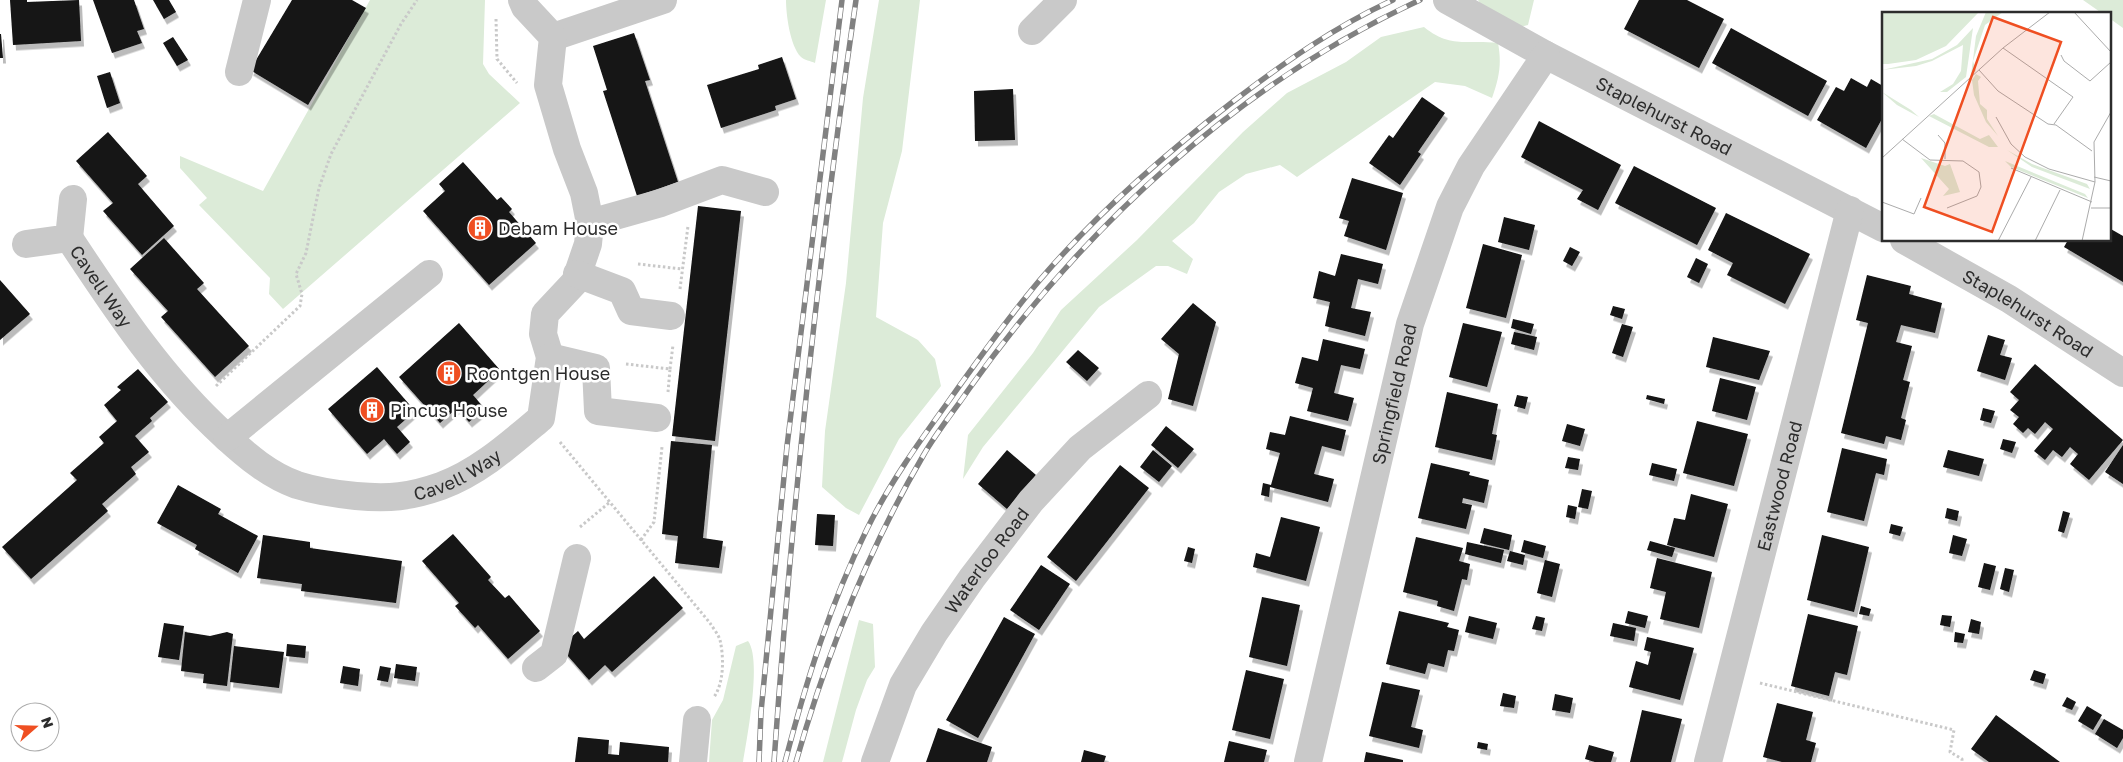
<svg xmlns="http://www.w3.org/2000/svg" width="2123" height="762" font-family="'Golos Text',sans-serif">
  <defs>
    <filter id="shadow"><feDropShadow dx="3" dy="5.5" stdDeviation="0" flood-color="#0004"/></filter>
  </defs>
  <rect width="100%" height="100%" fill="#fff"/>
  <path fill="#dcebd8" d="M370,0H485L483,64L489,74L520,103L283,309L269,294L270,278L199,205L207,198L180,168V156L263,191Z
    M786,0H826L815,63C811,61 804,60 801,57C790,46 786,14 786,0Z
    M879,0H920L902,151L883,223L876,317L918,340L935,359L941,386L899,439L859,515L846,508L822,487L825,431L846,283L863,98Z
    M1478,0H1534L1528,25L1508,30L1486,12Z
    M2083,0H2123V28L2109,18V14H2103Z
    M1424,27C1451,49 1466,39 1498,43C1502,64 1499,78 1492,98L1465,86L1435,82L1297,177L1280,165L1246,174L1219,192L1194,223L1172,241L1193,259L1187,274L1168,266H1156L1099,307L983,447L963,479L968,435L1033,353L1061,310L1137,240L1243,132L1287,93L1346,62L1381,37Z
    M859,620L873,624L875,667L867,680L856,710L842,762H823Z
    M748,641C762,659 747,738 743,762H709L712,720L723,700L736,646Z"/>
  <path fill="#131313" filter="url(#shadow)" d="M10,0H27V2L79,0L81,41L13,45Z
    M93,0H134L144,29L137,31L142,43L112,53Z
    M153,0H169L176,12L164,19Z
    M292,0H352L366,8L308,105L250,70Z
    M1639,0H1687L1724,19L1699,68L1624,29Z
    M1731,28L1827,81L1808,116L1712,63Z
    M634,33L650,80L645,81L678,182L637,196L603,91L607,90L593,46Z
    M0,34H1L3,58H0Z
    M173,37L188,60L177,66L163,43Z
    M782,57L796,99L775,106L776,110L721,128L707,85L759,69L758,65Z
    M110,72L120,103L107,108L97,76Z
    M1851,78L1867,87L1871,79L1883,86V117L1866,148L1817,120L1836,87L1844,91Z
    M1013,89L1015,140L975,141L974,91Z
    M1422,97L1445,113L1418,152L1421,154L1400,185L1369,163L1389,135L1393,138Z
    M1539,121L1621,165L1598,210L1577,199L1583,190L1521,157Z
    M108,132L147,176L138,184L174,226L142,255L103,211L113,203L76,161Z
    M463,162L497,200L501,197L512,209L509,212L536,243L489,285L423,211L445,191L439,184Z
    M1634,166L1716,208L1697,245L1615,203Z
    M1352,178L1403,193L1386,250L1344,236L1349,221L1339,218Z
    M698,206L741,211L715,441L672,436Z
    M1726,213L1810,254L1785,304L1727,275L1733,263L1708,250Z
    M1504,217L1535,225L1529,250L1498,242Z
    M2109,228L2123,236V282L2064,247L2068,240H2109Z
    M164,238L204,283L197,289L249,346L215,377L161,317L168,311L130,269Z
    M1483,244L1522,255L1506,318L1466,308Z
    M1570,247L1580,252L1572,266L1563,261Z
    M1341,254L1383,264L1378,284L1358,279L1351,308L1371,312L1365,336L1325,326L1330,302L1313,298L1319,271L1335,276Z
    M1696,258L1708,264L1699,283L1687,277Z
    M1867,275L1911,286L1909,294L1942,303L1935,333L1901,325L1896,342L1912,346L1903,380L1910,382L1901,418L1906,420L1901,440L1886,436L1884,444L1841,433L1868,323L1856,320Z
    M0,280L30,314L0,340Z
    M1193,303L1216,322L1193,406L1168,399L1179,354L1161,339Z
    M1613,306L1625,309L1622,319L1610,315Z
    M1513,319L1534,324L1531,334L1511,328Z
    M459,323L500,370L473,395L485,409L469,422L457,408L440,423L399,377Z
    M1463,323L1502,332L1487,387L1449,377Z
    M1622,324L1633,327L1623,357L1612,353Z
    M1514,332L1537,337L1534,350L1511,344Z
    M1988,335L2005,340L2000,355L2012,358L2005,380L1977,371Z
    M1713,337L1770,351L1759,380L1706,367Z
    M1323,339L1365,349L1360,369L1341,365L1334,393L1354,398L1348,421L1307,411L1313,388L1295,383L1302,357L1318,361Z
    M1078,350L1099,368L1087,381L1066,362Z
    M2035,364L2123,440L2089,480L2070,464L2078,454L2070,447L2062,457L2053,450L2045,460L2034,451L2053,429L2045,422L2035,434L2028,428L2023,433L2013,424L2019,417L2010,410L2019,400L2010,392Z
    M377,367L415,411L397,427L410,442L397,454L384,439L367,454L328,409Z
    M138,369L168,402L150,418L152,421L135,436L149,452L131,467L136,474L102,504L108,511L31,579L2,547L77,480L70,473L104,443L99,437L117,421L104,405L121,390L117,387Z
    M1720,378L1756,387L1747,420L1712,411Z
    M1447,392L1498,404L1492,434L1497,435L1492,460L1435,447Z
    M1517,395L1528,397L1525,409L1514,406Z
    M1647,395L1665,399L1664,404L1646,399Z
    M1983,408L1995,411L1991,423L1980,420Z
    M1290,416L1346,430L1341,451L1322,446L1314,474L1334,479L1328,502L1270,487L1269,497L1261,495L1263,483L1271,485L1280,453L1266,449L1270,432L1285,435Z
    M1697,421L1748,434L1734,486L1683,473Z
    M1567,424L1585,429L1580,446L1562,441Z
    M1166,426L1194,449L1178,468L1151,445Z
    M2003,439L2016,442L2012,453L2000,449Z
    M671,441L712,445L703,538L723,541L719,568L675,563L678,536L662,534Z
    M2123,445V484L2105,472Z
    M1842,448L1887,459L1884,475L1876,473L1864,521L1827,512Z
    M1007,450L1036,475L1007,509L978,484Z
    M1153,450L1172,466L1159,482L1140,467Z
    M1948,450L1984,459L1979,476L1943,467Z
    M1568,457L1580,459L1578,470L1565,468Z
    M1431,463L1470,472L1469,475L1489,480L1484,503L1463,498L1462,503L1472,505L1466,529L1418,518Z
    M1652,463L1677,469L1674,481L1649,475Z
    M1120,465L1149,488L1076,581L1047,557Z
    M178,485L221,509L218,514L258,536L238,573L195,549L197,545L157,523Z
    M1582,489L1592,491L1588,509L1578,507Z
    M1691,494L1728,504L1714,557L1667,545L1674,518L1685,520Z
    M1568,505L1577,507L1575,519L1566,517Z
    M1947,508L1959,511L1957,521L1945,518Z
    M2063,511L2070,513L2064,533L2058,531Z
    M817,514L835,515L833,546L815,545Z
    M1281,517L1320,527L1306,581L1253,567L1256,553L1270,557Z
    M1891,524L1903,527L1900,536L1889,533Z
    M1484,528L1512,535L1509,550L1480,543Z
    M453,534L491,577L488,580L505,598L509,595L540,631L508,659L478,625L475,628L455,606L459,603L422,561Z
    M263,535L310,542V548L402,561L396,603L301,591L302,584L257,578Z
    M1822,535L1869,547L1854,612L1807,600Z
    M1953,535L1967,539L1962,556L1949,553Z
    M1416,537L1463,548L1459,561L1470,564L1467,580L1462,579L1454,611L1437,606L1438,601L1403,592Z
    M1524,540L1546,546L1543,558L1521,552Z
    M1650,541L1675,548L1672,557L1647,550Z
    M1467,542L1504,550L1501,563L1465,554Z
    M1188,547L1195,549L1192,563L1184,561Z
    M1510,551L1525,555L1523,565L1507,561Z
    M1657,558L1712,572L1699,628L1660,619L1666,592L1650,588Z
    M1545,560L1560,564L1552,597L1537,593Z
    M1984,563L1996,566L1990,590L1978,587Z
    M1041,565L1070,584L1039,630L1010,610Z
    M2005,568L2014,570L2009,592L2000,589Z
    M654,576L683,608L612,672L605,665L589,680L560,647L578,631L584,639Z
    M1262,597L1300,605L1287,666L1249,657Z
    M1861,606L1871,609L1869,616L1859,614Z
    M1399,611L1449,623L1447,627L1459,630L1454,651L1448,650L1444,667L1428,663L1425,674L1386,664Z
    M1628,611L1648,616L1645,628L1625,623Z
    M1808,614L1858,626L1847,675L1835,672L1829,696L1791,686Z
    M1942,615L1952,616L1950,627L1940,625Z
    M1469,616L1497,623L1493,639L1465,632Z
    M1536,616L1545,618L1542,631L1532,629Z
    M1004,617L1035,634L978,738L946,720Z
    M1971,619L1981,622L1979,634L1968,632Z
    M164,623L184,626L179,660L158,657Z
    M1613,623L1636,628L1634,641L1610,636Z
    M185,632L210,636L227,632L233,634L227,686L203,683L204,674L181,671Z
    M1955,632L1965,634L1963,643L1954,642Z
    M1647,637L1694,648L1680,700L1629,687L1636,661L1648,665L1651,652L1644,650Z
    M287,644L306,646L305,658L286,656Z
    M234,646L284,652L279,688L230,682Z
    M396,664L417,667L415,681L394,678Z
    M343,666L360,669L358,686L340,683Z
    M380,666L391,668L388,682L377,680Z
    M1246,670L1284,679L1270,739L1232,730Z
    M2034,670L2046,674L2043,684L2030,680Z
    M1382,682L1420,690L1411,727L1423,730L1419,748L1369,736Z
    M1503,693L1516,696L1514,708L1500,706Z
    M1555,694L1573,698L1570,713L1552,710Z
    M2067,697L2076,702L2072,710L2062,706Z
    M1777,703L1813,712L1806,740L1816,743L1811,762H1782L1763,757Z
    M2087,706L2102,715L2093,730L2078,721Z
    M1642,710L1682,719L1671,762H1630Z
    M1996,715L2060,762H1989L1971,749Z
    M2104,719L2123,730V738L2117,748L2095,734Z
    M938,728L992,747L987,762H926Z
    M578,737L609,740L608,754L619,755L620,742L669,747L668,762H575Z
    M1229,741L1267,750L1264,762H1224Z
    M1478,742L1488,744L1487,750L1477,748Z
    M1589,745L1614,752L1611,762H1595L1585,759Z
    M1084,750L1106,756L1104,762H1081Z
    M1366,752L1403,760V762H1364Z"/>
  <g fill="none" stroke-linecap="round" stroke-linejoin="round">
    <path stroke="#c9c9c9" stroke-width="3" stroke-dasharray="2.5 2.5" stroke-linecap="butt" d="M496,19L497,59L517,83
      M638,264L682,269
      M680,289L688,226
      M626,364L670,369L668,392
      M670,369L673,345
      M216,386L300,306L302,294L296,274L306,253L319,188L331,154L401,24L417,0
      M560,442L710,623C713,628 718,634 720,640C724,657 724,683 714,697
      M580,527L610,502
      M641,540L654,522L662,447
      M1760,683L1954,730L1950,752L1962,759V762"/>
    <g stroke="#c9c9c9" stroke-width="28">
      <path id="s1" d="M1447,0L1546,55L1883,228"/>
      <path d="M1032,31L1063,0"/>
      <path d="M553,37L663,0"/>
      <path d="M239,72L257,0"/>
      <path d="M590,223L661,203L722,180L765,192"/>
      <path id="s2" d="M69,238C116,309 162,379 225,436C247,456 269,475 297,485C316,491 336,494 356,496C389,499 410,497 441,486C479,472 510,444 541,418L550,357L543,334L545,314L575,282L588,244L590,223L584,193L567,149L548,85L553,37L525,7L522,0"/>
      <path id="s3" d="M1904,240L2009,299L2123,373"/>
      <path d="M26,244L69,238L73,199"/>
      <path d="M577,274L622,291L631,311L671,316"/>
      <path d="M550,357L596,368L598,411L657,418"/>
      <path d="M227,438L429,274"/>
      <path d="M536,668L554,654L577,558"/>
      <path d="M693,762L697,720"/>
      <path id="s4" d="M875,762L903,685L934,633L972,578L1031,501L1080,448L1148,395"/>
      <path id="s5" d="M1308,762L1410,324L1450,207L1471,166L1546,55"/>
      <path id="s6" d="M1708,762L1850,210"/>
    </g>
    <defs>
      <path id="rail" d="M759,762L761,712L787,446L842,0
        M774,762C792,507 819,253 856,0
        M785,762C806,682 830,604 867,529C889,484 919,442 948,402C977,361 1007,319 1039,281C1096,214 1166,153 1235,100C1285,62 1336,26 1393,0
        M796,762C826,656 867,552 923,456C936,433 954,411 969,389C1084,227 1238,84 1420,0"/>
    </defs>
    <use href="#rail" stroke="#818181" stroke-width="5.5"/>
    <use href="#rail" stroke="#fff" stroke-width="4" stroke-dasharray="11" stroke-linecap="butt"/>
  </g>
  <defs>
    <symbol id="building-disc" viewBox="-11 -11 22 22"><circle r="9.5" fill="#ef4f22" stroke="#fff"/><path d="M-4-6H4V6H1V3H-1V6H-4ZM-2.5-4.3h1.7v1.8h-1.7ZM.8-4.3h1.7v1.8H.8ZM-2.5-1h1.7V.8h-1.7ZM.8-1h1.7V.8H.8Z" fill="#fff"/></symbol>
  </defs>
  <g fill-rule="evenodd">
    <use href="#building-disc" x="466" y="214" width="28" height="28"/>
    <use href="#building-disc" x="435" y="359" width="28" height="28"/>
    <use href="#building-disc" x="358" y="396" width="28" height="28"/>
  </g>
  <g text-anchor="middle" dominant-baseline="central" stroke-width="5" stroke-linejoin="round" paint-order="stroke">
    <g font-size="18" fill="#2c2c2c" stroke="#fff">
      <text stroke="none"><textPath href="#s1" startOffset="246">Staplehurst Road</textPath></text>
      <text stroke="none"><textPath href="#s2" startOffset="58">Cavell Way</textPath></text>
      <text stroke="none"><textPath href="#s3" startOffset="144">Staplehurst Road</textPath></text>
      <text stroke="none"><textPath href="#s5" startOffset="378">Springfield Road</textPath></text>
      <text stroke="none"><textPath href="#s2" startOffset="506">Cavell Way</textPath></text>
      <text stroke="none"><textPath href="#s6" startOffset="285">Eastwood Road</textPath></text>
      <text stroke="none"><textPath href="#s4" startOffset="232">Waterloo Road</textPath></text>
    </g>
    <g font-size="18" fill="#2c2c2c" stroke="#fff" text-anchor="start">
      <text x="498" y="228">Debam House</text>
      <text x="466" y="373">Roontgen House</text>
      <text x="390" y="410">Pincus House</text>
    </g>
  </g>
  <g transform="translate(1882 12)">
    <rect width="229" height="229" fill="#fff"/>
    <path d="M0,0H97L64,34L34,48L6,52H0ZM104,0H121L103,13L91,49L94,59L89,63L94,24ZM91,16L84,65L65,80H58L71,72L79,59L81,33L50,49L34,54L0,58L50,47L75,33ZM94,62L99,65L96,69L98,92L105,98V107L116,124L104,110L92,83L90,68ZM0,80L29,98L37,105L15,93ZM52,102L98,127L107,123L116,135H107L47,104ZM125,138L150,152L205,172L208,177L150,155ZM39,146L63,154L68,152L78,180L61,184L67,177ZM123,149L203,182L206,186L129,155Z" fill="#dcebd8"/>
    <path fill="none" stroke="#ababab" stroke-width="1" d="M192,0L229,40M121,36L191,85L172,112M179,43L182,49L208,69L229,50M97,58L116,79L166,112L174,113L210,139M114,105L129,132L143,145L167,157L213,170M56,123L63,131V147M20,127L48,148L81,149L97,160L99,175L95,184L65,196M0,146L121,36L168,0M129,156L210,190M212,165L229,169M0,190L32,202L39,186M209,196H229M116,229L149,165M153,229L178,178M200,229L213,170L212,130L229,100"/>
    <path fill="#ef4f22" fill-opacity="0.15" stroke="#ef4f22" stroke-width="2.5" d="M111,5L179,30L110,220L42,195Z"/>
    <rect width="229" height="229" fill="none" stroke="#2c2c2c" stroke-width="2.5"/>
  </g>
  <g transform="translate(35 727) rotate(70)"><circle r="24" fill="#ffffff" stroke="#ababab"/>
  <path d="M0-4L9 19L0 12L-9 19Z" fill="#ef4f22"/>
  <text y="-8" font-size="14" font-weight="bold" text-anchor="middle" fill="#2c2c2c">N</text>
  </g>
</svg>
